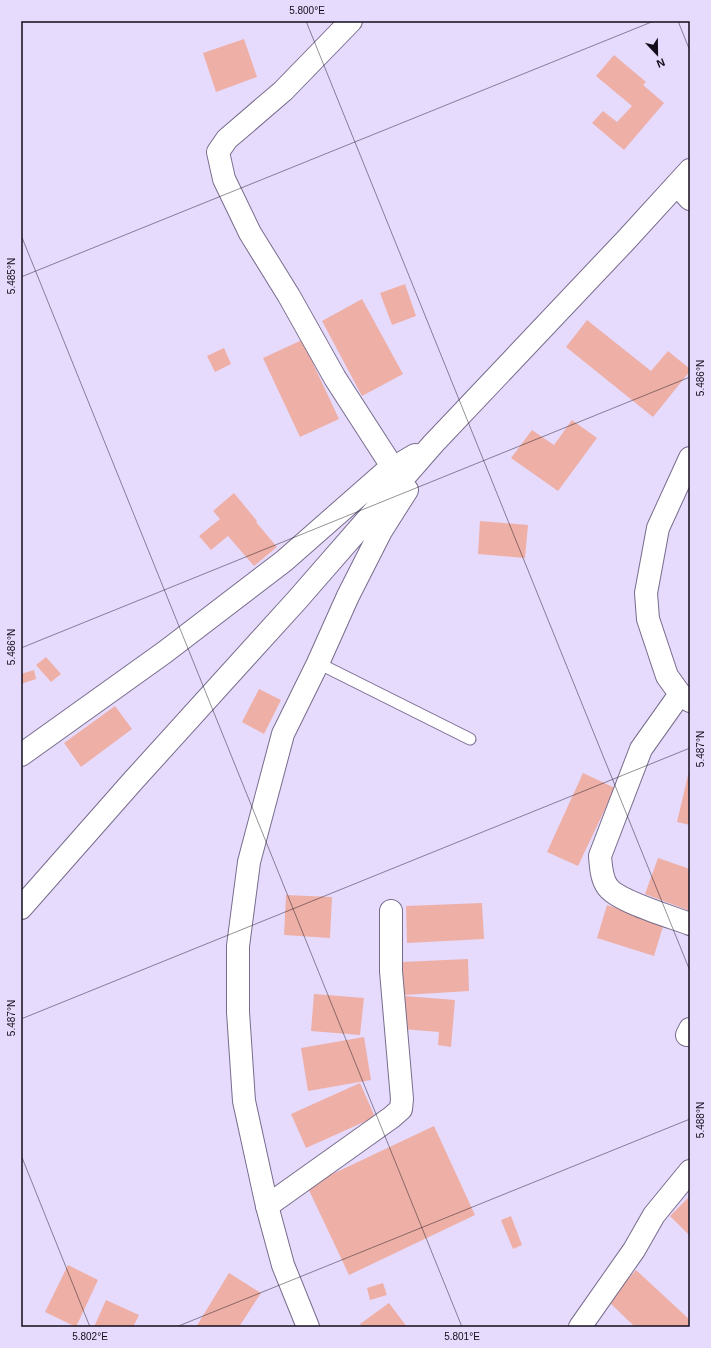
<svg xmlns="http://www.w3.org/2000/svg" width="711" height="1348" font-family="Helvetica,sans-serif">
  <rect width="100%" height="100%" fill="#e6dafd"/>
  <path fill="#eeb0a6" d="M244,39L257,77L216,92L203,53Z
    M614,55L646,82L643,85L664,103L624,150L592,123L603,111L617,122L632,106L596,76Z
    M405,284L416,316L392,325L380,293Z
    M362,299L403,374L362,396L322,321Z
    M587,320L651,371L668,351L690,369V371L653,417L566,347Z
    M302,340L339,419L300,437L263,358Z
    M224,348L231,364L215,372L207,356Z
    M572,420L597,438L558,491L511,458L532,430L554,445Z
    M234,493L257,521L256,522L277,547L254,566L228,536L211,550L199,536L220,519L213,511Z
    M480,521L528,525L525,558L478,554Z
    M46,657L61,674L51,682L36,665Z
    M34,670L36,679L21,684V674Z
    M259,689L281,700L264,734L242,722Z
    M115,706L132,729L81,767L64,743Z
    M689,771L690,772V825L677,822Z
    M583,773L615,788L578,866L547,852Z
    M658,858L690,869V911L645,894Z
    M286,895L332,897L330,938L284,935Z
    M482,903L484,939L407,943L406,906Z
    M607,905L664,923L654,956L597,938Z
    M468,959L469,991L404,995L402,962Z
    M314,994L364,998L360,1035L311,1031Z
    M405,996L455,1000L451,1047L438,1045L439,1032L402,1029Z
    M364,1037L371,1080L308,1091L301,1048Z
    M360,1083L375,1117L306,1148L291,1114Z
    M434,1126L475,1215L349,1275L307,1186Z
    M690,1196V1236L670,1216Z
    M511,1216L522,1245L513,1249L501,1220Z
    M68,1265L98,1280L76,1327L45,1312Z
    M636,1270L690,1320V1322L686,1327H635L608,1301Z
    M229,1273L261,1293L239,1327H196Z
    M383,1283L387,1295L370,1300L367,1288Z
    M106,1300L139,1315L133,1327H94Z
    M389,1303L407,1327H362L360,1324Z"/>
  <g fill="none" stroke-linecap="round" stroke-linejoin="round">
    <defs>
      <path id="lane" d="M318,663L470,739"/>
      <path id="street" d="M351,21L283,91L227,139L218,152L224,179L250,233L289,296L335,378L393,468
        M677,185L690,199
        M690,458L658,528L646,593L648,619L667,676L680,694L690,701
        M680,694L641,749L600,856C601,866 601,877 607,886C616,901 672,917 690,924
        M687,1035L690,1029
        M267,1206L392,1117L401,1109L402,1099L391,971V911
        M580,1327L634,1250L654,1215L690,1171"/>
      <path id="secondary" d="M21,755L165,652L284,561L383,474L415,455
        M21,908L132,782L297,600L433,444L627,239L690,170
        M308,1327L283,1265L267,1206L244,1101L238,1012V946L249,862L283,734L318,663L348,596L381,531L407,490"/>
    </defs>
    <use href="#lane" stroke="#786c8c" stroke-width="13"/>
    <use href="#street" stroke="#786c8c" stroke-width="24"/>
    <use href="#secondary" stroke="#786c8c" stroke-width="24"/>
    <use href="#lane" stroke="#fff" stroke-width="11"/>
    <use href="#street" stroke="#fff" stroke-width="22"/>
    <use href="#secondary" stroke="#fff" stroke-width="22"/>
  </g>
  <path fill="none" stroke="#120d19" stroke-width="1" stroke-opacity="0.45" d="M306,21L690,971M678,21L690,51M21,235L462,1327M21,277L654,21M21,648L690,377M21,1019L690,748M21,1155L90,1327M176,1327L690,1119"/>
  <rect width="711" height="1348" fill="none" stroke="#e6dafd" stroke-width="44"/>
  <g transform="translate(657 54) rotate(158)" stroke="#e6dafd" stroke-width="3" paint-order="stroke">
  <path d="M0-3L7 15L0 10L-7 15Z" fill="#120d19"/>
  <text y="-6" font-size="11" font-weight="bold" text-anchor="middle" fill="#120d19">N</text>
  </g>
  <rect x="22" y="22" width="667" height="1304" fill="none" stroke="#120d19" stroke-width="1.5"/>
  <g font-size="10" text-anchor="middle" fill="#120d19">
    <text x="307" y="14">5.800°E</text>
    <text transform="translate(11 276) rotate(-90)" y="4">5.485°N</text>
    <text transform="translate(700 378) rotate(-90)" y="4">5.486°N</text>
    <text transform="translate(11 647) rotate(-90)" y="4">5.486°N</text>
    <text transform="translate(700 749) rotate(-90)" y="4">5.487°N</text>
    <text transform="translate(11 1018) rotate(-90)" y="4">5.487°N</text>
    <text transform="translate(700 1120) rotate(-90)" y="4">5.488°N</text>
    <text x="90" y="1340">5.802°E</text>
    <text x="462" y="1340">5.801°E</text>
  </g>
</svg>
